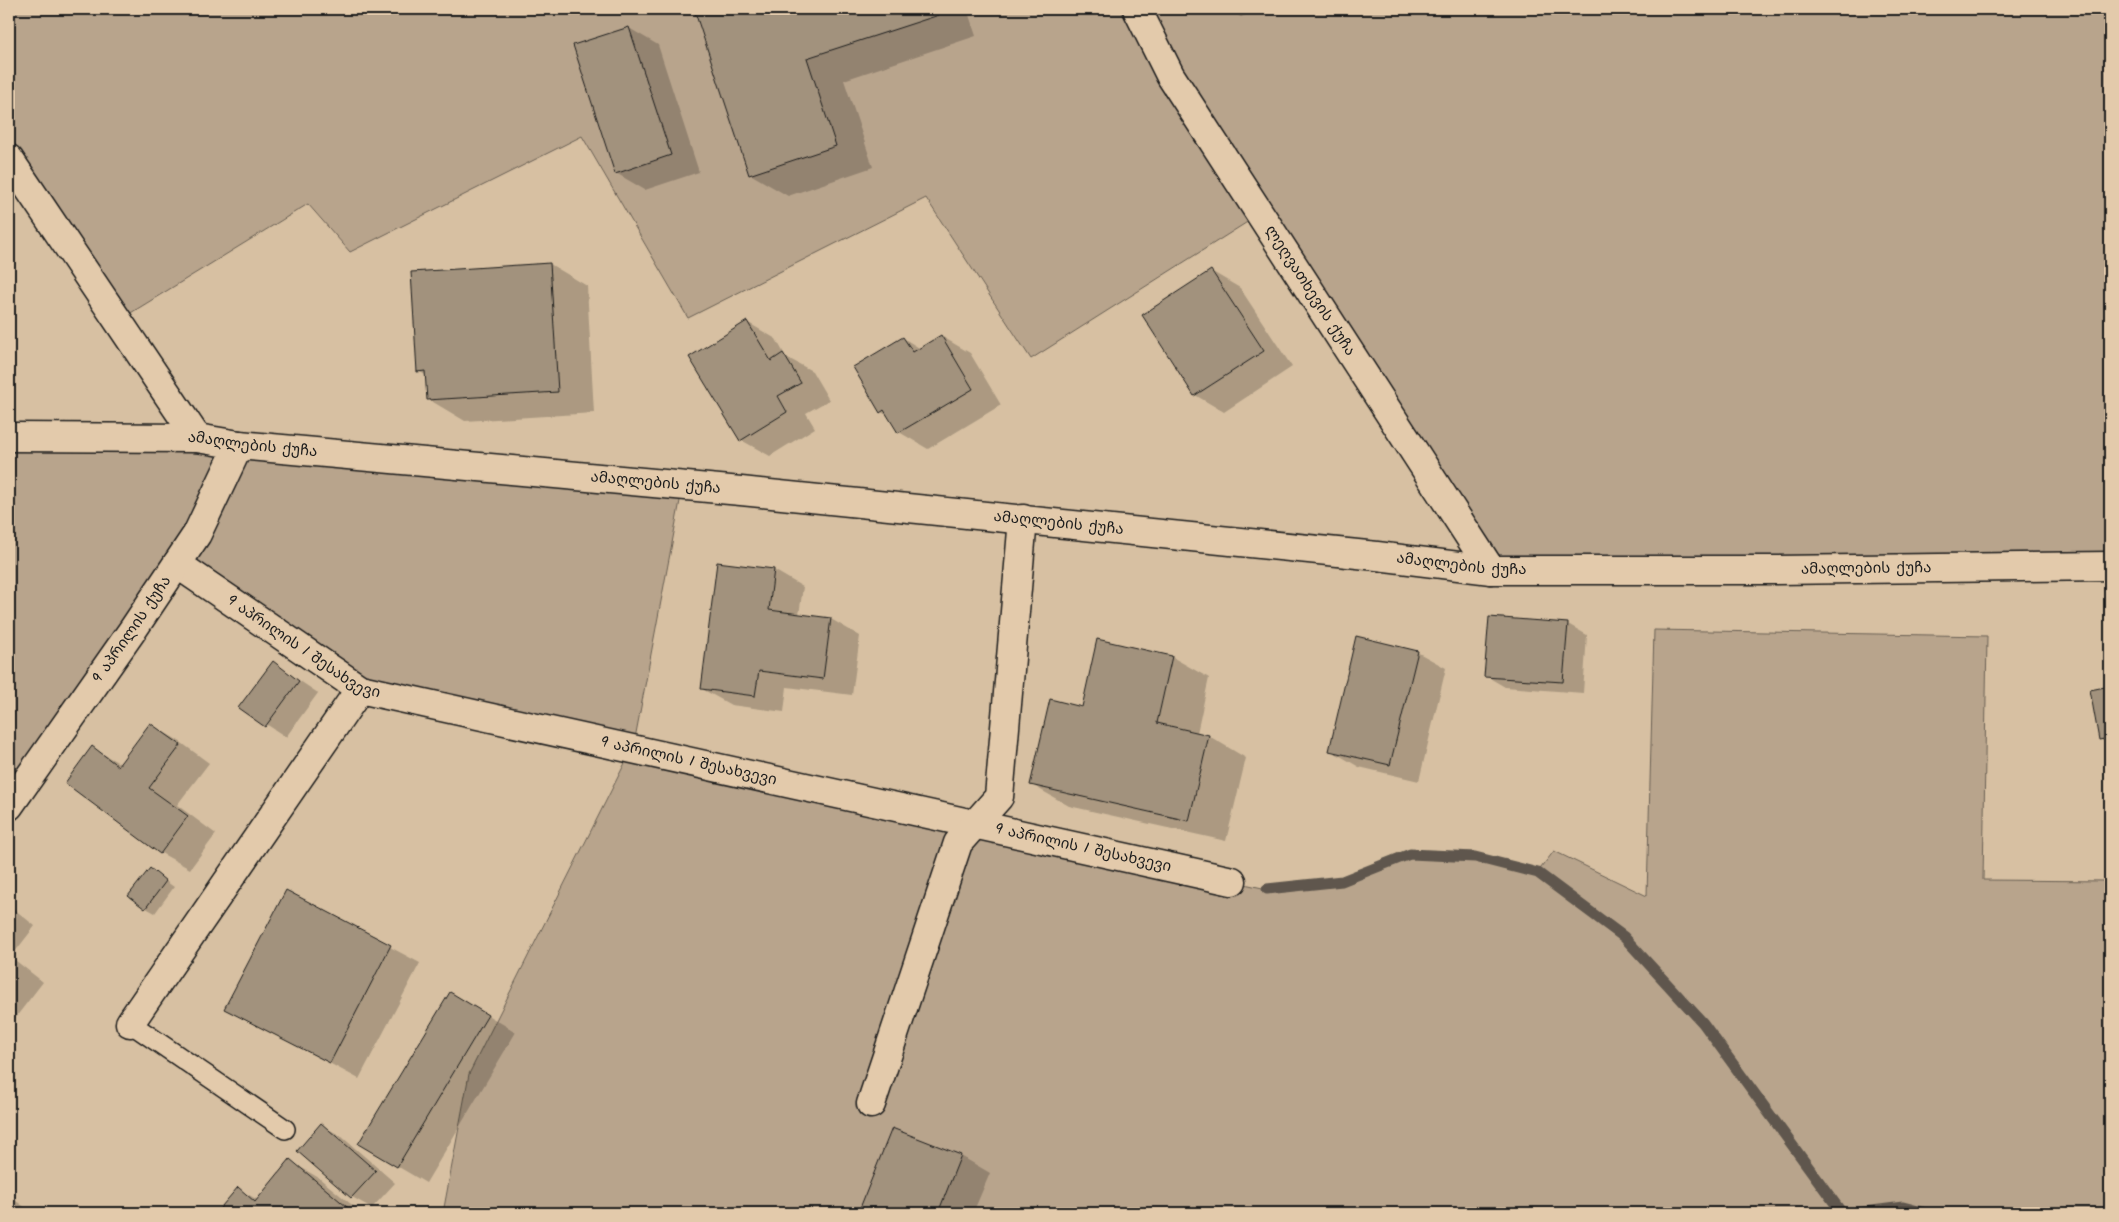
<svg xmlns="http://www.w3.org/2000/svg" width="2119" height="1222" font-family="Kalam,'Noto Sans Georgian',sans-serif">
  <rect width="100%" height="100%" fill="#d7c0a2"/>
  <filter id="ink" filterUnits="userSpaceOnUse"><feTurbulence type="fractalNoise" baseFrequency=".02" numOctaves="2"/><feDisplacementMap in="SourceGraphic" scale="10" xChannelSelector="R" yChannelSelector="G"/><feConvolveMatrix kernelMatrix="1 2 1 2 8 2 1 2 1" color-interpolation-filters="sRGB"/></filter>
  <g filter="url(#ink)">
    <path fill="#b8a48c" stroke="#6a6054" d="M9,9H2110V566L1491,570L1260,214L1031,359L926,198L688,318L582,136L350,252L308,204L129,314L9,136Z
      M9,437L683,485L633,749L1267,889L1342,881L1410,854L1475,857L1537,873L1554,851L1647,896L1654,630L1987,636L1983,880L2110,881V1213H443L469,1074L632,749L360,689L177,565L9,806Z"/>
    <path fill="#0003" d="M695,9H967L976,36L844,80L873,167L788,196L750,174Z
      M1227,9H1258L1241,17Z
      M629,28L658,45L699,172L645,190L616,173Z
      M550,264L587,286L594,413L465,421L428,399L427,376L418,371Z
      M1211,271L1240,288L1292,367L1224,412L1195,395Z
      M747,322L776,339L786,357L812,371L829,400L806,413L815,428L770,456L741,440Z
      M941,336L970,353L1001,405L928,449L899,432L890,417L881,412L903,338L921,349Z
      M719,563L774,570L803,587L799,615L831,619L860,636L852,695L787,687L784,712L731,705L702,689Z
      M1568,624L1587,635L1583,693L1505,687L1486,676Z
      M1098,640L1172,657L1209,678L1197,733L1209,736L1246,758L1226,841L1069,806L1032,785L1083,708Z
      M1417,652L1446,668L1419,781L1359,767L1330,750Z
      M273,663L318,693L286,737L240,707Z
      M2110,687V745L2100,739L2092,691Z
      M150,724L179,741L209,763L177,805L216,834L190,869L161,853L92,748L121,764Z
      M150,870L174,887L155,913L146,908Z
      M287,892L420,963L359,1079L226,1008Z
      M9,905L35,926L11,957L43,982L9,1026Z
      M479,1010L516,1032L426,1183L397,1166Z
      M321,1125L341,1136L395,1183L372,1208L352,1197L299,1151Z
      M892,1129L961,1156L990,1173L973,1213H859Z
      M290,1161L319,1178L362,1213H218L238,1189L258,1200Z
      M9,1196L33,1213H9Z"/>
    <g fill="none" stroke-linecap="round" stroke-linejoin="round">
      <path stroke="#5f574d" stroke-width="11" d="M1267,889L1342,881L1410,854L1475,857L1538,873L1624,937L1703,1023L1842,1213
        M1857,1213L1903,1207L1926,1213"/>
    </g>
    <path fill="#a2927d" stroke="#1c1c1c" d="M694,9H937L939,15L807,58L836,146L749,175Z
      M629,27L671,155L615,174L573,45Z
      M550,263L558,392L427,400L425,371L417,372L411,272Z
      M1211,270L1264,351L1194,396L1142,315Z
      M747,321L771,361L783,353L801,383L778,396L787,412L740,441L689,357Z
      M941,335L973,389L898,433L884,410L880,413L853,367L903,337L913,352Z
      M717,562L774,569L769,610L831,618L823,679L759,671L755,696L701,689Z
      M1489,617L1568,623L1563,682L1484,677Z
      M1356,636L1418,651L1390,765L1329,751Z
      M1097,639L1172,656L1157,723L1209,735L1189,821L1030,785L1050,699L1082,707Z
      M273,661L299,681L265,727L238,708Z
      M2110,686V738L2099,740L2090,690Z
      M150,723L181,745L149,788L188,816L160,854L65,783L92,746L118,766Z
      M150,868L166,881L145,909L128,896Z
      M286,890L391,945L330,1063L224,1009Z
      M450,992L488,1015L397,1167L358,1144Z
      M321,1123L376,1171L351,1198L297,1151Z
      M892,1128L961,1155L938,1213H858Z
      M290,1159L353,1212L352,1213H216L238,1187L255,1202Z"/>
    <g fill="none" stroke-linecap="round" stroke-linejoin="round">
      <defs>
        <path id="service" d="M130,1023L285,1129"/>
        <g id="minor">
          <path id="s1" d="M1137,9L1170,75L1491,570"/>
          <path d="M9,159L197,438"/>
          <path id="s2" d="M177,564L360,689L1232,881"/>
          <path id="s3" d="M9,806L134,628L197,534L239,445"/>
          <path d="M130,1023L360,689"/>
          <path d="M871,1104L958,843L999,797L1023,519"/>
        </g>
        <g id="tertiary">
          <path id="s4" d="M9,437L197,438L239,445L741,491L1377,556L1491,570H1776L2110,566"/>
        </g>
      </defs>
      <use href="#service" stroke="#1c1c1c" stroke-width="22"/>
      <use href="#minor" stroke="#1c1c1c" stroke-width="31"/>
      <use href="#tertiary" stroke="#1c1c1c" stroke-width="31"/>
      <use href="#service" stroke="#e3caab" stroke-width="19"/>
      <use href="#minor" stroke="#e3caab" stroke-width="28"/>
      <use href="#tertiary" stroke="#e3caab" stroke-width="28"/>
    </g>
  </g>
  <g text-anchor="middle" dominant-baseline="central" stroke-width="4" stroke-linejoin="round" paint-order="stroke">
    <g font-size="15" fill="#1c1c1c" stroke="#e3caab">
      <text stroke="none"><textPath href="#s1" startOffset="331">ლეღვათხევის ქუჩა</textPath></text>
      <text stroke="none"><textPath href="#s4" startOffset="244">ამაღლების ქუჩა</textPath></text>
      <text stroke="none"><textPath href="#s4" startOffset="649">ამაღლების ქუჩა</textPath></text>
      <text stroke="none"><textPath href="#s4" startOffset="1054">ამაღლების ქუჩა</textPath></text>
      <text stroke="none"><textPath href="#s4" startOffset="1459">ამაღლების ქუჩა</textPath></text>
      <text stroke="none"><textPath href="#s4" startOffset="1864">ამაღლების ქუჩა</textPath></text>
      <text stroke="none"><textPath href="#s3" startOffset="215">9 აპრილის ქუჩა</textPath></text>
      <text stroke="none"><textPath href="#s2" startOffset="152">9 აპრილის I შესახვევი</textPath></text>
      <text stroke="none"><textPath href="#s2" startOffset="558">9 აპრილის I შესახვევი</textPath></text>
      <text stroke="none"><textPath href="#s2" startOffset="962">9 აპრილის I შესახვევი</textPath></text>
    </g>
  </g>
  <rect width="2119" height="1222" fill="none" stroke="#e3caab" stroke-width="30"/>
  <rect x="15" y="15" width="2089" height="1192" fill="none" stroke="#1c1c1c" stroke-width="2" filter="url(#ink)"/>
</svg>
